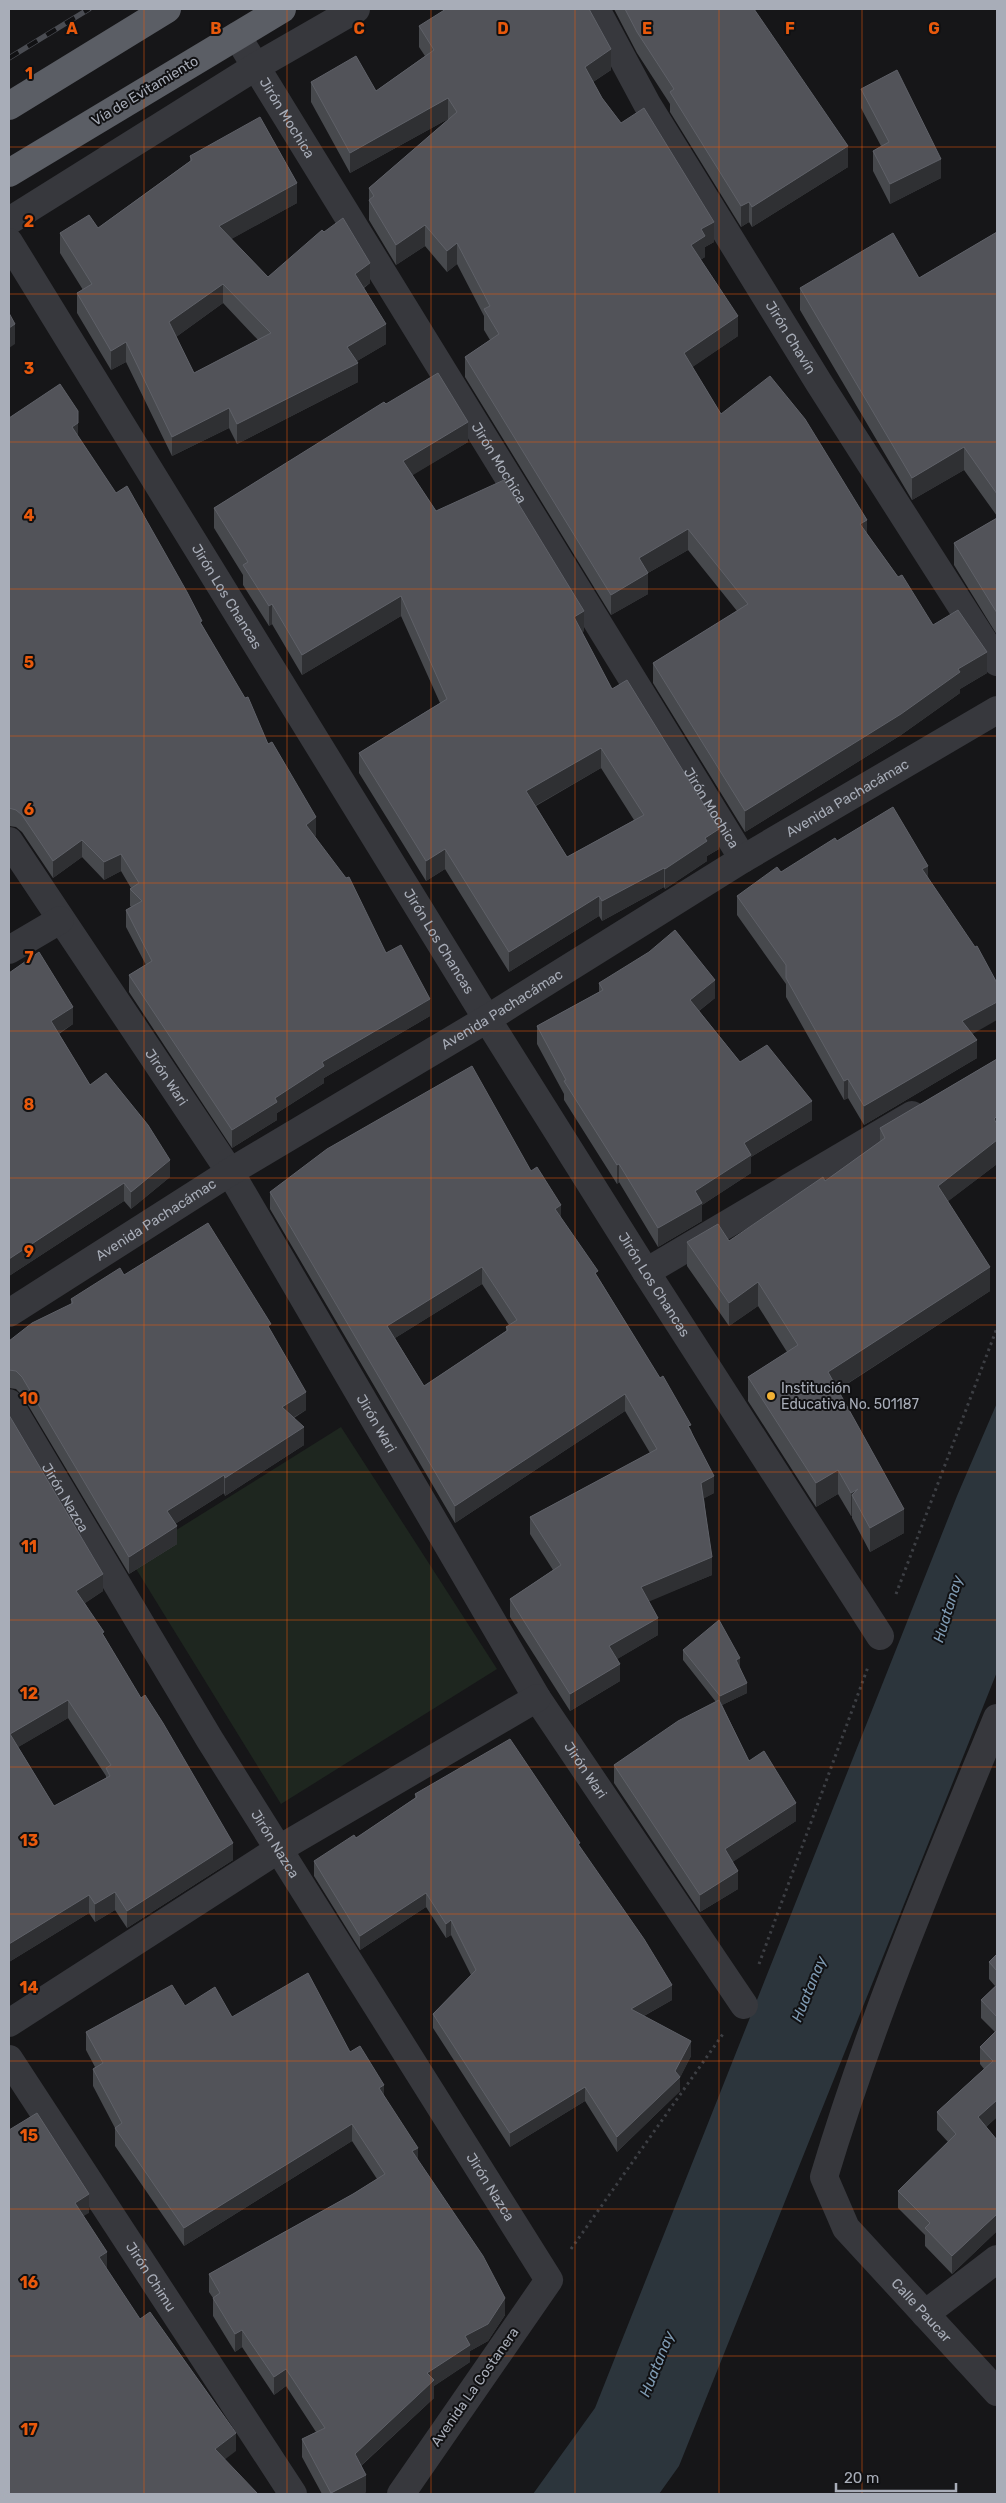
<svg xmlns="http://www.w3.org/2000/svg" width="1006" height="2503" font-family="Rubik,sans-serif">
  <rect width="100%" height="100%" fill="#161618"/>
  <path fill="#1e261f" d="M341,1427L497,1669L281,1804L130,1559Z"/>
  <path fill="#2c353c" d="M997,1403V1672L679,2466L659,2494H533L595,2408L957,1496Z"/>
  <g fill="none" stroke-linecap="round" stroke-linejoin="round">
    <path stroke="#3d3f44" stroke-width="3" stroke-dasharray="2.5 4" stroke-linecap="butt" d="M896,1594L997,1328
      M759,1964L868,1667
      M571,2249L723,2034"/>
    <g stroke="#37383d" stroke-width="28">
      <path id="s1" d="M596,9L647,104L819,383L997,662"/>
      <path id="s2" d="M237,36L743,859"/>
      <path d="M9,221L255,67L356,9"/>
      <path id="s3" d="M9,242L487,1019L646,1272L880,1636"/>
      <path id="s4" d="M9,841L230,1172L537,1698L744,2005"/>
      <path d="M9,950L60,920"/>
      <path d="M646,1272L912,1115"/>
      <path id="s5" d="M9,1313L230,1172L487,1019L743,859L997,710"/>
      <path id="s6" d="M9,1403L210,1740L549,2280L401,2494"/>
      <path id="s7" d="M997,1718C935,1869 871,2020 824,2177L846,2228L997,2392"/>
      <path d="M9,2023L279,1849L537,1698"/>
      <path id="s8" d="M9,2059L293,2494"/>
      <path d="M925,2314L997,2259"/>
    </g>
    <path stroke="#5b5e65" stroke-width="28" d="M9,106L167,9
      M9,173L282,9"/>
    <defs>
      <path id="rail" d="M9,58L89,9"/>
    </defs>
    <use href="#rail" stroke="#4a4c52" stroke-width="5.5"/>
    <use href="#rail" stroke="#111113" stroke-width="4" stroke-dasharray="11" stroke-linecap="butt"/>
  </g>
  <path fill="#47494d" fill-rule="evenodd" d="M614,9H754L848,167L752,227L749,222L741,227L670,112V104L637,53Z
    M419,26L611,70L593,82L602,98L621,123L714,242L705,247V257L700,260L738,336L692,367L721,414L867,534L933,625L987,673L960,689V693L901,735L745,832L653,683V663L737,611L688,550L648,573V594L611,615L465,377V357L490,340L484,330V316L457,264L447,272L425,246L396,265L369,220V188L448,120V119L350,173L311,102V82L376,91L425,56L419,47Z
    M861,89L941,178L890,204L873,171V151L881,146L861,108Z
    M190,156L297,203L231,239L268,277L324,232L370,283L364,288L386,344L357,361L358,382L237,444L229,428L172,456L126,362L111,370L77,313V293L83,290L60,253V233L98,228L190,161ZM223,303L258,340L194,373L176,337Z
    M997,232V516L964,470L912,500L800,310V288L919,278Z
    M386,404L468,442L412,475L436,511L584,631L582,632L612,689L719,849L707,856V861L665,889L664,887L602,921L599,916L509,972L445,869L426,881L359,773V753L440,703L401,616L302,675L272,624L269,626L243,585V575L214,528V508ZM601,768L634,820L567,857L536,806Z
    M9,418L78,436L202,625L268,744L316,835L315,836L386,953L430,1016L324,1078V1083L277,1113V1120L232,1148L129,992V975L146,965L126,927V910L131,907L130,906V889L131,888L121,871L104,880L82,857L53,878L22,832L16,827L9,826Z
    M997,518V635L954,565V543Z
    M837,841L928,877L973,1034L977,1058L864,1125L848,1098L844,1100L786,997V984L737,915V896L781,872Z
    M9,973L73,1024L59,1034L90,1085L170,1177L131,1209L124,1201L9,1276Z
    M599,983L715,998L699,1011L740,1062L812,1120L751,1157V1173L702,1205V1221L658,1247L619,1182L617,1184L564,1100V1094L537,1044V1026L599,992Z
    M997,1059V1164L948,1201L990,1291L838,1390L904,1533L870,1552L852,1518V1516H851L838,1494L816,1507L748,1401V1377L787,1352L758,1306L729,1326L687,1266V1242L729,1241L825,1181L880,1141V1128Z
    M531,1171L598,1277L691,1430L714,1493L704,1498L712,1575L648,1601L658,1635L617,1659L620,1681L570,1711L510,1617V1599L553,1570L530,1534V1517L650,1453L625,1411L455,1523L270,1209V1192ZM482,1284L509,1325L506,1327V1331L424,1386L395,1338Z
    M124,1275L271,1331L306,1410L294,1418L304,1445L225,1496L224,1493L175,1524L177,1544L129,1574L22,1395L16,1389L9,1388V1341L71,1304V1299Z
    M9,1415L103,1591L85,1603L233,1860L127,1928L115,1910L95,1922L89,1913L9,1962ZM68,1718L106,1776V1778L54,1806L18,1747Z
    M683,1650L740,1668L747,1693L722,1705L749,1761L796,1821L732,1862L738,1889L700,1912L614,1783V1765L716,1702L683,1660Z
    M415,1794L580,1848L672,2000L644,2016L691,2056L680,2077V2091L617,2152L585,2101L510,2147L433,2028V2014L471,1975L451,1935L446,1938L426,1907L360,1950L314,1876V1861L356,1838L415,1798Z
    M997,1954V2117L986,2127L997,2140V2231L952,2274L925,2246V2235L898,2208V2191L948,2142L937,2130V2112L984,2069L980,2064V2047L995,2032L981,2018V2000L995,1986L989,1979V1962Z
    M185,2006L232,2017L350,2052L384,2096L418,2160L505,2315L488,2341L470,2351V2362L434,2386V2398L361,2466L366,2492L363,2494H322L302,2457V2439L316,2432L286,2386L274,2395L242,2347L235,2352L213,2316V2298L209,2292V2274L353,2194L377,2179L352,2141L184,2246L115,2146V2128L93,2086V2069L95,2067L86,2050V2032Z"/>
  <path fill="#2f3033" d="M611,49V70L585,87V67Z
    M448,98V119L350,173V153Z
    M848,146V167L752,227V207Z
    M941,159V178L890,204V184Z
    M297,183V203L219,246V226Z
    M749,202V222L741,227V206Z
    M714,222V242L705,247V257L691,266V245L701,229Z
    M425,225V246L396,265V245Z
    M457,243V264L447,272V251Z
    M370,263V283L355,293V274Z
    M223,284V303L169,342V322Z
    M738,316V336L684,373V353Z
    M15,324V344L9,348V328Z
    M386,324V344L347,367V347Z
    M126,342V362L111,370V351Z
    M358,363V382L237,444V424Z
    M229,408V428L172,456V437Z
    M468,422V442L403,481V461Z
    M78,423V440L72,427Z
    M964,447V470L912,500V478Z
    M867,520V540L860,524Z
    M688,529V550L639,578V558Z
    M648,573V594L611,615V595Z
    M401,596V616L302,675V655Z
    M272,604V624L269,626V606Z
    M584,611V631L574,637V617Z
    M987,652V673L960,689V693L901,735L745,832V811L958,669Z
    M601,748V768L526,811V791Z
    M316,817V835L306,842V825Z
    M719,829V849L707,856V861L665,889V869L705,838Z
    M82,840V857L53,878V861Z
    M445,849V869L426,881V861Z
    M121,854V871L104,880V862Z
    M928,866V885L922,869Z
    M664,868V887L602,921V901Z
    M599,896V916L509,972V952Z
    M715,980V998L690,1018V1000Z
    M430,999V1016L324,1078V1083L277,1113V1120L232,1148V1130L322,1062Z
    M997,1002V1020L962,1040V1021Z
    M73,1007V1024L51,1038V1021Z
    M977,1040V1058L864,1125V1106Z
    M848,1079V1098L844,1100V1081Z
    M812,1101V1120L751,1157V1173L702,1205V1221L658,1247V1228L744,1143Z
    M997,1116V1164L938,1209V1186L994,1119Z
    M170,1160V1177L131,1209V1192Z
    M619,1164V1182L617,1184V1165Z
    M124,1183V1201L9,1276V1259Z
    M561,1205V1222L555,1209Z
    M482,1267V1284L387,1343V1326Z
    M990,1267V1291L828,1396V1372Z
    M758,1282V1306L729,1326V1303Z
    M306,1392V1410L282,1424V1407Z
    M625,1394V1411L455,1523V1506Z
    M304,1427V1445L225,1496V1478Z
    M838,1470V1494L816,1507V1483Z
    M224,1475V1493L167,1529V1511Z
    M714,1476V1493L701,1500V1483Z
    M858,1489L852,1495V1516H851V1493Z
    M904,1509V1533L870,1552V1528Z
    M177,1526V1544L129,1574V1557Z
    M712,1557V1575L641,1605V1587Z
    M103,1574V1591L76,1609V1591Z
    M658,1618V1635L609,1664V1646Z
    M740,1658V1668L736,1660Z
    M620,1664V1681L570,1711V1694Z
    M747,1683V1693L720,1706V1696Z
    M68,1700V1718L10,1752V1734Z
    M796,1803V1821L725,1867V1849Z
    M233,1843V1860L127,1928V1911Z
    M738,1871V1889L700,1912V1895Z
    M115,1892V1910L95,1922V1904Z
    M426,1893V1907L360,1950V1936Z
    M89,1895V1913L9,1962V1944Z
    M451,1920V1935L446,1938V1924Z
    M672,1985V2000L631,2023V2009Z
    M691,2041V2056L680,2078V2077V2091L617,2152V2137L675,2071Z
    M384,2085V2103L379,2088Z
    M585,2087V2101L510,2147V2133Z
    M997,2100V2117L978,2134V2117Z
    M352,2124V2141L184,2246V2228Z
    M418,2148V2166L412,2151Z
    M89,2194V2213L75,2221V2203Z
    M997,2214V2231L952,2274V2256Z
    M107,2252V2270L99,2257Z
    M505,2298V2315L488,2341L470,2351V2362L434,2386V2398L355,2471V2454L427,2373L465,2336Z
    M242,2330V2347L235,2352V2334Z
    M286,2369V2386L274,2395V2377Z
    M236,2433V2451L215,2467V2449Z
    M366,2475V2492L363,2494H331V2493Z"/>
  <path fill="#525359" stroke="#5f6168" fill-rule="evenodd" d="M446,9H589L611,49L585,67L602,98L621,123L644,108L714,222L701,229L705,236L691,245L738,316L684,353L721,414L770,376L805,419L867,520L860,524L898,577L902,575L933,625L958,610L987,652L958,669L960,672L901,714L745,811L653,663L748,604L688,529L639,558L648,573L611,595L465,357L499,334L484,309L490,306L457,243L447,251L425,225L396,245L369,200L374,196L369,188L457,112L448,98L350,153L311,82L356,56L376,91L434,50L419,26Z
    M625,9H754L848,146L752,207L749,202L741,206L670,92L674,89L637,32Z
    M897,70L941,159L890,184L873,151L889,142L861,89Z
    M260,117L297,183L219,226L268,277L322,230L324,232L343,218L370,263L355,274L386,324L347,347L358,363L237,424L229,408L172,437L126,342L111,351L77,293L92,284L60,233L89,215L98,228L192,160L190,156ZM223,284L271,333L194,373L169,322Z
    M997,232V494L964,447L912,478L800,288L893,233L919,278Z
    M9,313L15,324L9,328Z
    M438,373L468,422L403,461L436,511L504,480L584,611L574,617L612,689L627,680L719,829L705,838L707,841L665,869L664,868L602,901L599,896L509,952L445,849L426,861L359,753L447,699L401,596L302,655L272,604L269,606L243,565L248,562L214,508L384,402L386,404ZM601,748L644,815L567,857L526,791Z
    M60,384L78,411V423L72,427L116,493L127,486L187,592L202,621L200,622L245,698L248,697L268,744L272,742L316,817L306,825L346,878L349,877L386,953L401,945L430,999L322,1062L324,1066L275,1098L277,1102L232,1130L129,975L152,961L126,910L142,901L130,889L139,883L121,854L104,862L82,840L53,861L22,815L16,810L9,808V418Z
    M997,518V613L954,543Z
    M893,807L928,866L922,869L975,947L977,946L997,983V1002L962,1021L977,1040L864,1106L848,1079L844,1081L786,978V965L737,896L777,867L781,872L835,838L837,841Z
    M675,930L715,980L690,1000L740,1062L767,1045L812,1101L744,1143L751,1155L695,1191L702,1203L658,1228L619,1164L617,1165L564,1081L566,1080L537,1026L603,990L599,983L649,952Z
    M39,952L73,1007L51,1021L90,1085L106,1073L148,1125L170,1160L131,1192L124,1183L9,1259V973Z
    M997,1059V1116L994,1119L997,1124V1140L938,1186L990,1267L828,1372L904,1509L870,1528L852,1495L858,1489L851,1493L838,1470L816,1483L748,1377L798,1345L758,1282L729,1303L687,1242L718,1224L729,1241L823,1177L825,1181L885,1138L880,1128Z
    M472,1066L531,1171L537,1167L561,1205L555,1209L598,1271L595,1273L660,1378L663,1376L691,1425L688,1426L714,1476L701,1483L712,1557L641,1587L658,1618L609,1646L620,1664L570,1694L510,1599L561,1565L530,1517L657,1449L625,1394L455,1506L270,1192L327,1149ZM482,1267L517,1320L506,1327L508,1330L424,1386L387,1326Z
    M208,1223L271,1324L268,1326L306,1392L282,1407L304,1427L225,1478L224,1475L167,1511L177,1526L129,1557L22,1377L16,1371L9,1370V1341L32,1323L73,1303L71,1299L120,1268L124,1275Z
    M9,1415L103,1574L76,1591L104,1632L102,1633L141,1698L145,1695L163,1723L233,1843L127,1911L115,1892L95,1904L89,1895L9,1944ZM68,1700L111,1765L106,1768L110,1776L54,1806L10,1734Z
    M719,1620L740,1658L736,1660L747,1683L720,1696L683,1650Z
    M719,1700L749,1761L764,1751L796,1803L725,1849L738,1871L700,1895L614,1765L678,1721Z
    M510,1739L580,1843L578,1844L644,1939L672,1985L631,2009L691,2041L675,2071L680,2077L617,2137L585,2087L510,2133L433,2014L476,1970L451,1920L446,1924L426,1893L360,1936L314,1861L354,1835L356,1838L417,1797L415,1794Z
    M997,1954V1971L989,1962Z
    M308,1973L350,2052L360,2046L384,2085L379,2088L418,2148L412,2151L483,2256L505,2298L488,2324L465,2336L470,2345L427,2373L434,2380L355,2454L366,2475L331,2493L302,2439L325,2428L286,2369L274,2377L242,2330L235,2334L213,2298L220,2293L209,2274L353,2194L385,2174L352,2124L184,2228L115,2128L122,2123L93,2069L103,2063L86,2032L172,1985L185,2006L215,1987L232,2017Z
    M997,1985V2017L981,2000Z
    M997,2030V2100L978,2117L997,2140V2214L952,2256L925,2228L930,2223L898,2191L956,2134L937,2112L993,2061L980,2047Z
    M37,2113L89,2194L75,2203L107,2252L99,2257L140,2319L150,2312L236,2433L215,2449L258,2494H9V2130Z"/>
  <path fill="none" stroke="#e8590c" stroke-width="1" stroke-opacity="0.55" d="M144,9V2494M287,9V2494M431,9V2494M575,9V2494M719,9V2494M862,9V2494M9,147H997M9,294H997M9,442H997M9,589H997M9,736H997M9,883H997M9,1031H997M9,1178H997M9,1325H997M9,1472H997M9,1620H997M9,1767H997M9,1914H997M9,2061H997M9,2209H997M9,2356H997"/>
  <circle fill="#f2b134" stroke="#111113" stroke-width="2" cx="771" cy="1396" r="5"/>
  <g text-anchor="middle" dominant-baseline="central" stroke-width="4" stroke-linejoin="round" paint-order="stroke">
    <g font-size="14" fill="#a8adb8" stroke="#111113">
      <text transform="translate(145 91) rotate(-31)">Vía de Evitamiento</text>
      <text stroke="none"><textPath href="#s2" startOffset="96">Jirón Mochica</textPath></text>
      <text stroke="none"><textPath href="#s1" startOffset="382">Jirón Chavín</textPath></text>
      <text stroke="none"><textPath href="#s2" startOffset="501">Jirón Mochica</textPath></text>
      <text stroke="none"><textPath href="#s3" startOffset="416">Jirón Los Chancas</textPath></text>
      <text stroke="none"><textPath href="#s5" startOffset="984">Avenida Pachacámac</textPath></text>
      <text stroke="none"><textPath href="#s2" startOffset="906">Jirón Mochica</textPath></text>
      <text stroke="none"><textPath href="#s3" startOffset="821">Jirón Los Chancas</textPath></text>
      <text stroke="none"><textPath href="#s5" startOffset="579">Avenida Pachacámac</textPath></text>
      <text stroke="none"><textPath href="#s4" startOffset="284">Jirón Wari</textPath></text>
      <text stroke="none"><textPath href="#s5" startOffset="174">Avenida Pachacámac</textPath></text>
      <text stroke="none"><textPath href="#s3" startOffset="1226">Jirón Los Chancas</textPath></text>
      <text stroke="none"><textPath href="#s4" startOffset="689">Jirón Wari</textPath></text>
      <text stroke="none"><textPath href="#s6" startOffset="110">Jirón Nazca</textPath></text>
      <text stroke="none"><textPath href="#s4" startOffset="1094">Jirón Wari</textPath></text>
      <text stroke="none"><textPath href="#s6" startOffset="515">Jirón Nazca</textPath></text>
      <text stroke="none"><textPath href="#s6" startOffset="920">Jirón Nazca</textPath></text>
      <text stroke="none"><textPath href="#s8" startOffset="260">Jirón Chimu</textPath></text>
      <text stroke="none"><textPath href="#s7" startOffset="658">Calle Paucar</textPath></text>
      <text transform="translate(475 2387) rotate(-55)">Avenida La Costanera</text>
    </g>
    <g font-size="14" fill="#a8adb8" stroke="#111113" text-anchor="start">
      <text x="781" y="1388">Institución<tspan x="781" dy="16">Educativa No. 501187</tspan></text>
    </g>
    <g font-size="15" font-style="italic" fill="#7f9bb3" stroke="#111113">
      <text transform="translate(948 1609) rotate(-73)">Huatanay</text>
      <text transform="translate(809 1989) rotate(-68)">Huatanay</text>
      <text transform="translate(657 2364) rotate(-68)">Huatanay</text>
    </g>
  </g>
  <g font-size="16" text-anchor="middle" font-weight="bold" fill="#e8590c" stroke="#111113" stroke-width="4" stroke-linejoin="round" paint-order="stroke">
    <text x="72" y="34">A</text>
    <text x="216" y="34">B</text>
    <text x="359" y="34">C</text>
    <text x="503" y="34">D</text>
    <text x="647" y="34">E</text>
    <text x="790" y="34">F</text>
    <text x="934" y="34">G</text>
    <text x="29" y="79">1</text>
    <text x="29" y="227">2</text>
    <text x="29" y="374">3</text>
    <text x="29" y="521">4</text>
    <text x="29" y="668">5</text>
    <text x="29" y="815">6</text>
    <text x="29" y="963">7</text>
    <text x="29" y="1110">8</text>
    <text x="29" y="1257">9</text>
    <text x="29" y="1404">10</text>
    <text x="29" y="1552">11</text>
    <text x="29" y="1699">12</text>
    <text x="29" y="1846">13</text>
    <text x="29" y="1993">14</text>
    <text x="29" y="2141">15</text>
    <text x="29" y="2288">16</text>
    <text x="29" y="2435">17</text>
  </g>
  <rect width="1006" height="2503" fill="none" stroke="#a8adb8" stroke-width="20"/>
  <path d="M836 2483v8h120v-8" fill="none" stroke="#a8adb8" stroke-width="2.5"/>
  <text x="844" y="2483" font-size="15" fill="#a8adb8" stroke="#111113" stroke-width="4" paint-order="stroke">20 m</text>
</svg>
